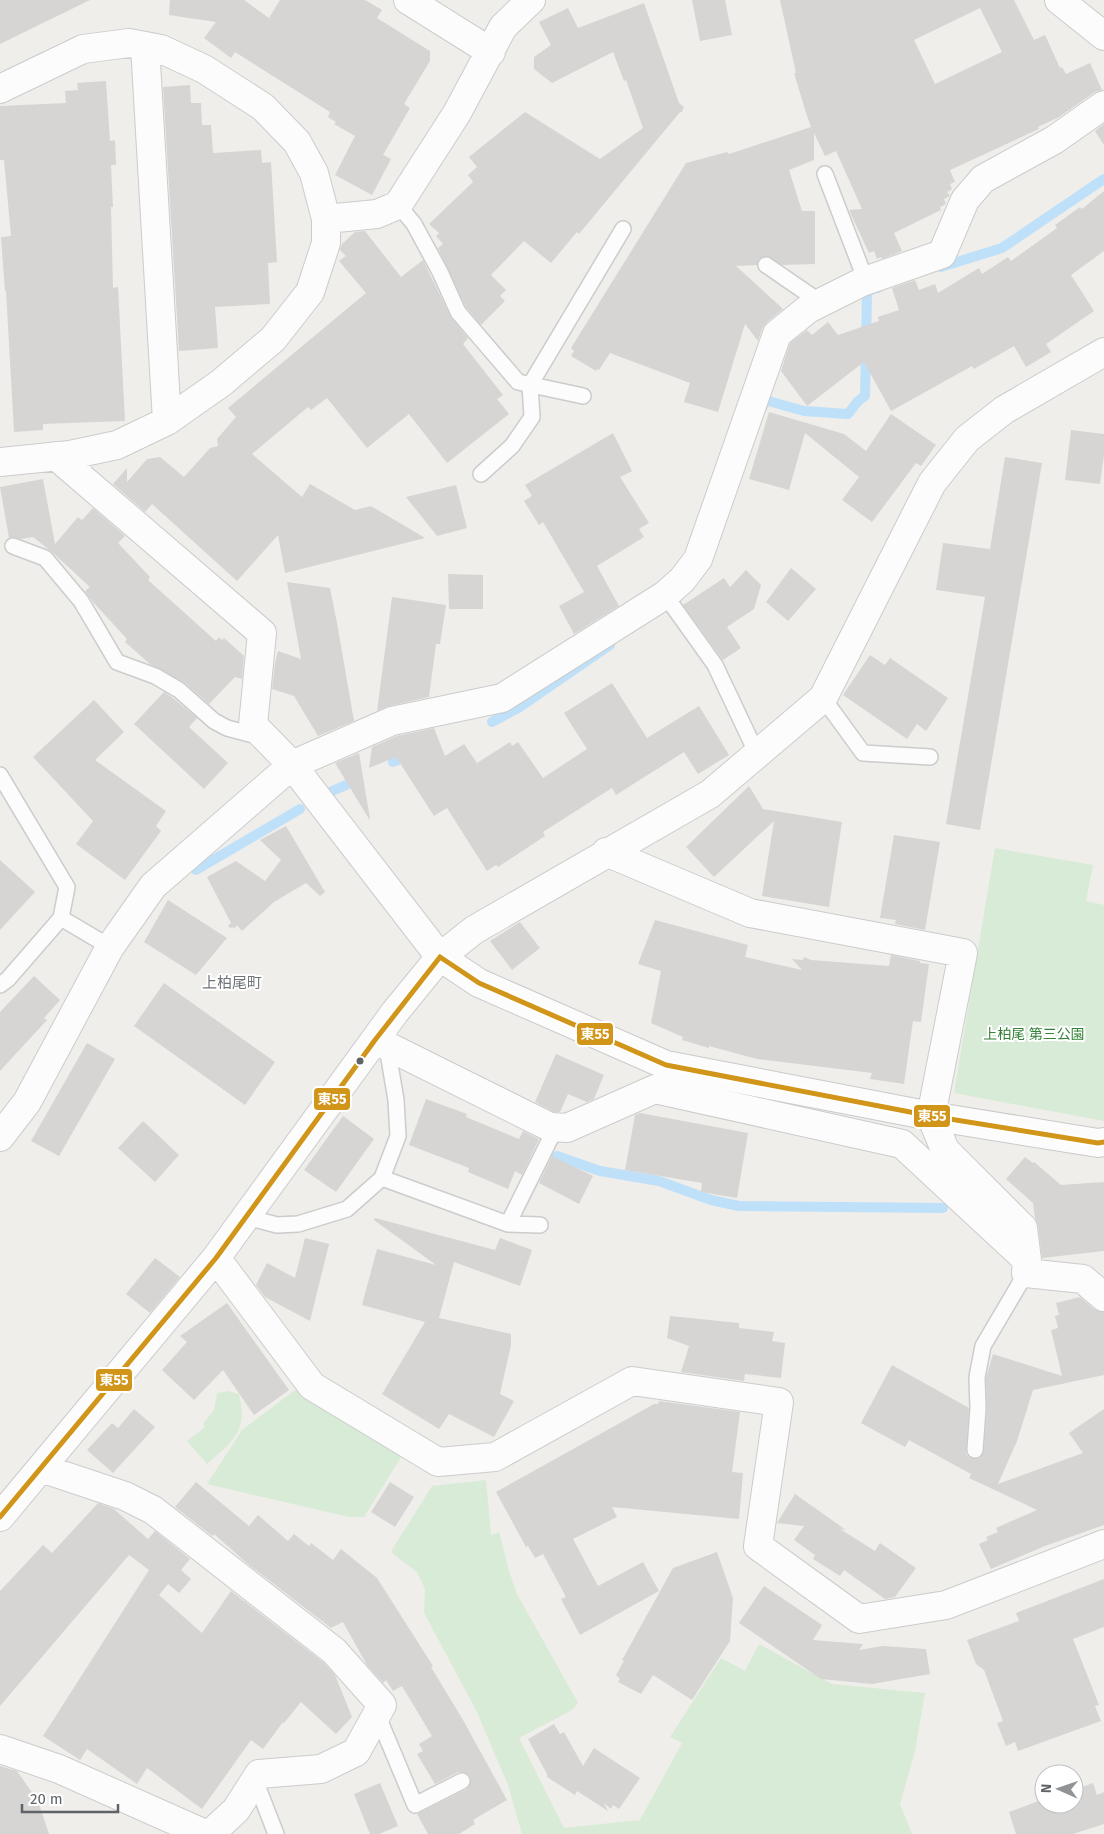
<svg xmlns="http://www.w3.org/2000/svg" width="1104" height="1834" font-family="'Fira Sans','Noto Sans JP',sans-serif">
  <rect width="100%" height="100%" fill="#efeeea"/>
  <path fill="#d8ebd6" d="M995,848L1093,865L1086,901L1104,905V1121L954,1093Z
    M298,1388L308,1400L403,1454L364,1517H349L207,1484L242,1430Z
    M228,1391L239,1394C248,1432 233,1441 207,1464L187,1441L205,1427L203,1424L214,1410L217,1393Z
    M486,1480L491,1535L499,1532L509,1571L517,1594L578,1703L572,1710L519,1738L564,1828L640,1820L682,1743L670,1737L721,1658L745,1671L759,1644L832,1684L925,1693L915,1751L900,1804L912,1834H522L508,1785L476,1710L424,1613L425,1589L417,1572L393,1554L392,1550L432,1486Z"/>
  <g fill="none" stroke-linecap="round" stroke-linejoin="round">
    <path stroke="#bfe0f9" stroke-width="10" d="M941,267L1002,248L1104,179
      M762,408L765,400L804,411L848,414L858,401L865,396L867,293L872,289L878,288
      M492,722L520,707L610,645
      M393,762L410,755
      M323,795L353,782
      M196,870L300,809
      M557,1156L600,1171L659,1181L711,1200L739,1206L943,1208"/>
  </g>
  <path fill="#d6d5d3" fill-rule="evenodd" d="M0,0H90L0,44Z
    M170,0H244L269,18L280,0H365L382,10L377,18L430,51V61L404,104L410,108L383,155L391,159L372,195L335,175L355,136L334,124L336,122L328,117L330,112L235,52L231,58L204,38L216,22L169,15Z
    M692,0H725L732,35L700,41Z
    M780,0H1014L1034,40L1045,35L1060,68L1062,67L1066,74L1090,63L1102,90L1095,92L1059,117L1038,127L1039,129L950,170L955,182L950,184L952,189L947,192L950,196L944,199L946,204L940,207L941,210L894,233L902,251L882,259L881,257L877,259L874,251L869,253L849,210L862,209L836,151L825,156L814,133V160L789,170L802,211H815V264L782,265L766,256L759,259L757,265L736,266L783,309L767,322L762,329L758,341L745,324L718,412L684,402L690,383L610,353L599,370L597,369L596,371L571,356L574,351L571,348L686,163L727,152L729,154L811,127L807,116L794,73H796ZM980,8L1002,52L935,84L914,40Z
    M644,3L679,103L684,107L682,112H680L579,234L577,232L551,263L524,241L491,275L506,290L500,296L505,301L481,325L466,307L438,248L443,244L436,236L439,233L429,224L473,182L468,175L477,167L469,157L525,112L600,159L643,128L626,80L624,81L613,52L552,83L534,69V57L551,45L539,22L568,8L578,28Z
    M106,81L110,141L115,140L116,165H111L113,207H111L113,288L118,287L125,421L43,424V430L14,432L6,291H5L1,237L11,236L4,160H0V106L66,103L65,91L78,90L77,83Z
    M190,85L191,103H201L202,125H211L213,153L261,150L262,163L271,162L277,262L268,263L270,304L215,307L218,348L179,351L163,87Z
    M1104,124V145L1095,131Z
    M1104,191V251L1071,275L1094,311L1046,344L1051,352L1026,367L1014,346L974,369L972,366L891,411L864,362L807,406L781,371L790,343L807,330L812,335L828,322L838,335L879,321L878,317L899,310L892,288L915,280L919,290L935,284L938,293L979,268L982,274L1008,257L1011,261L1057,228L1055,225L1080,207L1082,209Z
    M365,231L401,277L423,260L450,316L468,338L463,344L503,395L497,399L509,414L447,463L409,414L367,448L327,398L311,410L308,407L252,454L302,497L310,484L355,510L371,506L425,538L285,573L278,535L237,581L152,504L145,512L113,484L127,468V482L147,459L160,457L184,477L210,448L218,446L217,439L236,417L228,408L366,293L339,261L346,256L340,250L342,244L355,232Z
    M769,412L844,434L866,451L891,414L936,445L921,466L916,463L872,522L842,500L859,477L805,433L789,490L749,479Z
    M1071,430L1104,434V455L1100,484L1065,480Z
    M613,433L632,471L620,477L649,523L639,529L644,537L597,566L619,606L574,634L559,606L584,592L543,522L539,525L524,501L532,496L525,485Z
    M1005,457L1042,463L980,830L946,824L985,597L936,590L943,543L990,549Z
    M43,479L55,544L78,517L82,520L93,508L125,536L118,543L150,577L148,580L216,641L219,637L222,640L224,638L244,656L242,679L235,677L209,704L185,683L150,664L125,642L127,639L93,602L85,591L90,587L52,552L33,537L21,539L12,537L9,538L0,487Z
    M456,485L467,528L437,536L406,497Z
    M791,568L816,589L788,621L766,602Z
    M746,570L761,585L754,609L727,627L741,648L723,660L683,605L724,578L730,587Z
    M448,574L483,575V609H449Z
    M287,582L330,588L337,623L354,721L318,736L294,696L272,689L275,663L278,651L301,659Z
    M392,597L446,605L440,644H436L429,697L389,706L377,711Z
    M870,655L885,665L890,658L948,698L926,731L917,724L907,739L843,695Z
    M612,683L647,738L699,706L729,755L698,774L684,752L616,795L612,788L543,832L545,836L498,867L496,865L487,871L447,808L434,816L396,757L369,768L372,747L397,736L434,728L445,756L464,744L477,763L510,742L512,746L518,742L543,778L587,749L564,713Z
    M164,692L173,698L197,718L189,727L228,763L204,789L134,724Z
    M94,700L124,732L95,760L166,811L156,826L161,831L125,880L76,844L93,821L33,757Z
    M359,753L370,819H369L335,763Z
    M749,786L763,809L842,822L829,907L762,896L774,821L714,877L686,847Z
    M286,826L325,892L320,896L306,883L274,902L242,931L237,925L234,929L233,927L230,928L228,926L231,923L207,877L236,861L265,881L281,860L260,840Z
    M894,835L940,842L925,930L895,924L896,920L880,918Z
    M0,860L35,892L0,930Z
    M168,900L227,938L196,975L144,942Z
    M655,920L748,945L745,957L802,970L792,959L803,960L804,957L811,960L889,966L891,955L920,961V963L929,964L921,1022L913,1021L904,1084L870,1079L872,1073L757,1059L709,1046V1048L682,1040L683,1037L651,1023L661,971L638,964Z
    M520,922L540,948L512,970L490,941Z
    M34,976L60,1000L44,1018L47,1020L0,1071V1012Z
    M164,983L275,1062L245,1105L134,1026Z
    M87,1043L115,1059L59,1156L31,1141Z
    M556,1054L604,1075L594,1099L587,1102L568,1094L560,1112H554L535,1102Z
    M426,1099L467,1114L466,1117L519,1139L523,1131L539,1139L522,1175L515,1171L508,1189L468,1172L469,1168L409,1145Z
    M640,1113L748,1133L737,1198L701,1192L702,1183L625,1170L635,1115Z
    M343,1116L374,1139L336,1192L304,1170Z
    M143,1121L179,1155L155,1182L118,1148Z
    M552,1156L593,1176L579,1204L539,1183Z
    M1025,1157L1033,1163L1034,1162L1061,1185L1104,1182V1251L1042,1258L1038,1226L1035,1218L1033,1203L1006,1179Z
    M375,1218L495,1250L500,1238L532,1250L520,1286L454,1262L439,1318L511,1334V1345L500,1394L514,1401L494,1437L449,1414L439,1429L382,1394L425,1322L362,1305L377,1249L436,1265L374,1220Z
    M305,1238L329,1244L310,1321L265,1297L256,1285L267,1263L295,1278Z
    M155,1258L180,1277L150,1313L126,1294Z
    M1080,1297L1094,1309L1104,1312V1375L1033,1390L1017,1441L998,1484L1083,1453L1069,1433L1104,1409V1525L1045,1546L991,1569L979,1544L988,1540L986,1537L998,1532L996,1528L1037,1510L969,1478L971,1474L909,1440L905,1447L861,1423L892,1365L969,1408L966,1454L970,1458H980L984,1451L987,1408L986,1378L993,1354L1062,1376L1051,1330L1058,1328L1055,1316L1059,1315L1056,1303Z
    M227,1303L289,1390L254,1415L223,1370L194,1400L162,1370L187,1342L180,1336Z
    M670,1316L739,1323V1328L774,1332L772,1341L785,1343L781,1378L745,1374L744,1381L681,1372L689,1346L667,1338Z
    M659,1401L740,1412L732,1472L743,1473L739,1519L612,1507L617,1517L573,1539L598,1586L643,1562L659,1591L580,1635L561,1599L566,1597L543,1554L535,1558L528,1546L526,1547L496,1492L654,1404H658Z
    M134,1409L155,1427L113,1473L87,1450L112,1423L118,1428Z
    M196,1482L249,1526L258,1515L288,1541L294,1534L309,1546L311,1543L333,1560L341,1549L377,1578L433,1666L431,1667L463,1720L507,1800L473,1820L475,1824L459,1834H428L417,1814L467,1789L471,1782L470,1776L463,1772H458L435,1784L417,1754L423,1751L419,1744L432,1736L402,1686L393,1691L386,1680L383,1683L367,1665L343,1622L331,1628L249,1565L214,1534L213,1536L211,1535L175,1507Z
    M390,1482L414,1497L395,1527L371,1512Z
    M795,1494L846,1530L840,1529L875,1551L880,1543L916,1568L895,1597L885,1599L844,1570L840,1576L813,1559L815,1555L794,1540L804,1526L777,1523Z
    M98,1503L114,1509L148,1539L155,1531L190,1559L181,1570L191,1579L179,1593L168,1584L159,1595L202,1633L231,1591L323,1662L335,1675L352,1717L336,1734L301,1702L284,1723L283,1722L263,1749L251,1740L202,1809L147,1768L137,1784L87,1749L80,1760L43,1736L149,1570L129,1555L0,1706V1591L43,1545L52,1553Z
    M717,1552L733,1598L730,1641L692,1700L653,1675L641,1694L618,1682L620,1679L616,1675L624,1661L622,1660L673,1568Z
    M1104,1579V1627L1073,1639L1099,1705L1095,1706L1101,1721L1018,1751L1015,1742L1006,1746L997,1723L1003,1721L984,1670L976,1664L967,1640L1019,1621L1016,1613Z
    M764,1586L822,1625L813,1640L863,1644L859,1650L883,1646L926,1649L930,1674L872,1684L821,1679L739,1623Z
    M554,1724L560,1734L564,1732L583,1766L594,1748L640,1778L619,1809L613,1805L611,1809L604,1803L608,1811L577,1791L575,1795L547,1777V1774L528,1739Z
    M0,1766L17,1771L38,1801L49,1834H0Z
    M380,1783L398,1826L379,1834H370L354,1794Z
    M1093,1783L1097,1795L1104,1792V1824L1073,1834H1016L1009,1812L1044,1799V1804H1074V1790Z"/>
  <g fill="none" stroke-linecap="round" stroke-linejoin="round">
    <defs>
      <path id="lane" d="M825,174L866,281
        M398,205L414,224L440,272L458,312L518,382L583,396
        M766,265L820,302
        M481,474L512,446L532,417L530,385L623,229
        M13,546L45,558L81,601L117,662L155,676L179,690L214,721L227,728L261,737
        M665,595L715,665L757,754
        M823,698L863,753L930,757
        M0,775L67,887L61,918L110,947
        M0,985L8,979L61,918
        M382,1178L508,1224L556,1127
        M246,1217L277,1225L298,1224L347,1209L382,1178L398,1136L396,1100L387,1047
        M508,1224L540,1225
        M975,1450L978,1408L977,1377L983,1346L1026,1273
        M377,1714L415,1805L462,1781
        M255,1780L276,1834"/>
      <path id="street" d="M408,0L491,52
        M1059,0L1104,36
        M145,46L167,421
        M0,89L83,49L129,43L161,49L204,69L263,107L297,142L314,173L326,219V243L310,292L273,339L221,383L167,421L117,445L70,455L0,462
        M326,219L377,214L398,205L457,113L503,27L531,0
        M56,456L262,633L253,725L292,765L392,721L502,698L665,595L682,580L698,559L777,334L808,309L862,282L942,254L965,200L983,179L1054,140L1104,105
        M606,852L750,913L963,953L931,1116L945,1150L1023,1228L1027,1260L1026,1273L1083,1279L1104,1297
        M375,1040L550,1127L567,1128L655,1089L902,1144L1027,1260
        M0,1137L27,1102L110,947L153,886L292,765L440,957
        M216,1258L312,1386L438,1462L495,1457L632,1381L779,1402L758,1546L859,1619L946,1605L1104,1544
        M41,1468L125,1496L153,1510L334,1651L382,1705L356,1752L321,1769L259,1774L236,1810L210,1834
        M0,1517L216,1258L395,1012L440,957L474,930L710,794L823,698L932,483L967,439L1004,410L1104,352
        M0,1749L59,1769L205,1834"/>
      <path id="secondary" d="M440,957L479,983L666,1065L931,1116L1098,1143L1104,1142"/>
    </defs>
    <use href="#lane" stroke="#cbcccc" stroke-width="18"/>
    <use href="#street" stroke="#cbcccc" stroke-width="30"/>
    <use href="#secondary" stroke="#cacacb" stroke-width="30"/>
    <use href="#lane" stroke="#fdfcfc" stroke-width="15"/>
    <use href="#street" stroke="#fdfcfc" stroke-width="28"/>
    <use href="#secondary" stroke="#fdfcfc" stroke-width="28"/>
    <defs>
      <path id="bus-1" d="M440,957L479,983L666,1065L931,1116L1098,1143L1104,1142
        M0,1517L216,1258L375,1040L440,957"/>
    </defs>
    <use href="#bus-1" stroke="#fff" stroke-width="9"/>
    <use href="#bus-1" stroke="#d1951a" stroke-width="5"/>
  </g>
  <circle fill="#5f6368" stroke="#fff" stroke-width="2" cx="360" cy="1061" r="4.5"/>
  <g text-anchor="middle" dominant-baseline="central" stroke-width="4" stroke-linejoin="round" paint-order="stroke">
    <g font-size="14" fill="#348238" stroke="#fff">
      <text x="1034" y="1034">上柏尾 第三公園</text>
    </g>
    <g font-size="15" fill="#70757a" stroke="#fff">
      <text x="232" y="983">上柏尾町</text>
    </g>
  </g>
  <g stroke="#fff" stroke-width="2">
    <rect x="576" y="1022" width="38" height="24" rx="5" fill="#d1951a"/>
    <rect x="313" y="1087" width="38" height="24" rx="5" fill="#d1951a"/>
    <rect x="913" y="1104" width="38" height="24" rx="5" fill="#d1951a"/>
    <rect x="95" y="1368" width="38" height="24" rx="5" fill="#d1951a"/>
  </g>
  <g font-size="14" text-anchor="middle" font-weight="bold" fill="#fff">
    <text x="595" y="1039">東55</text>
    <text x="332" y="1104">東55</text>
    <text x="932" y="1121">東55</text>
    <text x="114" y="1385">東55</text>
  </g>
  <g transform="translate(1059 1789) rotate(272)"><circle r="24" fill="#ffffff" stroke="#bfc1c3"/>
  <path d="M0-4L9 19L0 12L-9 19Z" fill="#919496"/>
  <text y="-8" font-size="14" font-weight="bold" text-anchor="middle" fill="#5f6368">N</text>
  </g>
  <path d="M22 1804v8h96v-8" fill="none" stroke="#5f6368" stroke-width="2.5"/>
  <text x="30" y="1804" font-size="15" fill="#5f6368" stroke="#ffffff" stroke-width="4" paint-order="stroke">20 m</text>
</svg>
